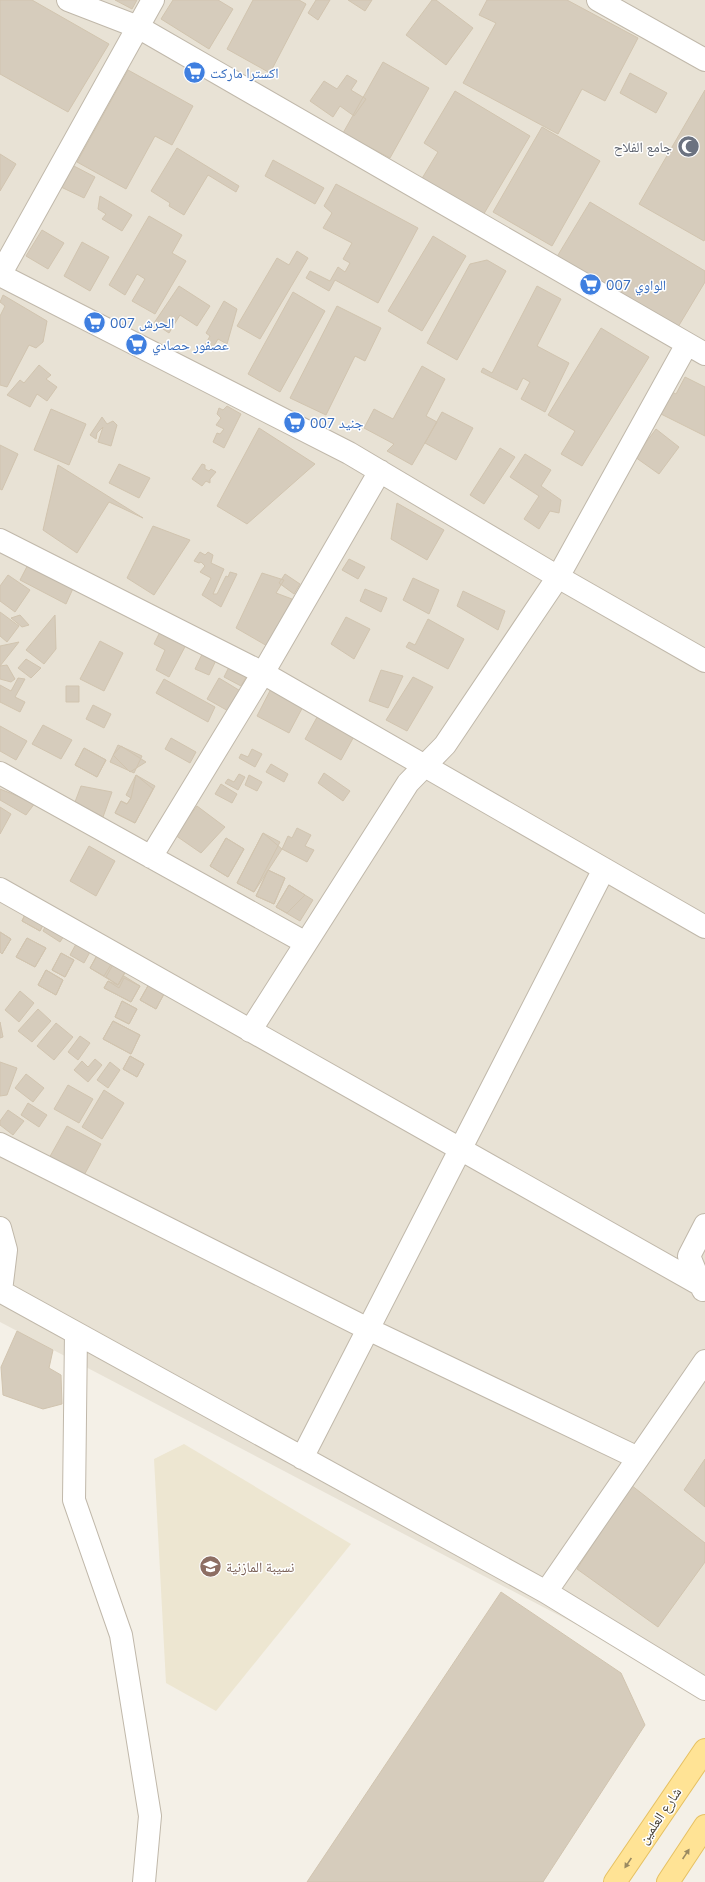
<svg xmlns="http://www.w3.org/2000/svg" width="705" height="1882" font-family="'Nunito Sans','Noto Naskh Arabic',sans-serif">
  <rect width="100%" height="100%" fill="#f4f0e7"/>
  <path fill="#e8e2d5" d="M0,0H705V1692L0,1322Z"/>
  <path fill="#ede6d1" d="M184,1444L351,1544L216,1711L166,1683L154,1459Z"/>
  <path fill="#d6ccbc" stroke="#d1c4af" d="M0,0H32L109,44L68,112L0,74Z
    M115,0H137L132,9Z
    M173,0H218L233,9L209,49L161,19Z
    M253,0H299L306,4L270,73L227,49Z
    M316,0H330L318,20L308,13Z
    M348,0H372L365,11Z
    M432,0H436L473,28L446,65L406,35Z
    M487,0H567L638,38L605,101L582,89L558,134L463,83L496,23L479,15Z
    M383,62L429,88L390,158L343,133Z
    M128,70L193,106L172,145L155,136L126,189L77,162Z
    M630,73L667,93L656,113L620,93Z
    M347,75L357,81L351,90L366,99L354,116L340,106L333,117L310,101L324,81L337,89Z
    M705,90V239L704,241L639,204Z
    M455,91L530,136L482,217L421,180L438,152L424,143Z
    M542,127L600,161L552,246L493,212Z
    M177,148L239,186L236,192L208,175L184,215L169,206L170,203L151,191Z
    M0,154L16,164L0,191Z
    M273,160L324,188L315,204L265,176Z
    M72,165L95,177L84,198L61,187Z
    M336,184L418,228L378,303L335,280L329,291L306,278L310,271L330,281L338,267L345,272L350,263L343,259L352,243L323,228L332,213L324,206Z
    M100,196L132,215L122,231L102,219L106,214L98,209Z
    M590,202L705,271V282L675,332L555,260Z
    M149,216L182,235L172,253L186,261L155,314L132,301L145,279L137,274L125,295L109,285Z
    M42,230L64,243L48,269L26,256Z
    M433,236L466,256L422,331L388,311Z
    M82,242L109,257L90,291L64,276Z
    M297,251L308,258L260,339L237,326L277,258L289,265Z
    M487,260L506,271L457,360L427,343L470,264Z
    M179,286L210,306L197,326L180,315L169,333L154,323Z
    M537,286L561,299L537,346L569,363L545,412L521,399L530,382L523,378L517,390L481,372L483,368L492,373Z
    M293,292L325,311L280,392L248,374Z
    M3,295L47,321L43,342L36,348L29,345L7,387L0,385V316L5,306L0,302Z
    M224,301L237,309L227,344L218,339L212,349L205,345L210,336L206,333Z
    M337,306L381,328L365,361L355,356L326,415L290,398Z
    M601,328L649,357L582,466L561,454L575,431L548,415Z
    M39,365L51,375L46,379L57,387L47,401L37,394L30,407L7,395L20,380L24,383Z
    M422,366L445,379L426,416L437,422L412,465L387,451L394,444L364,428L374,409L393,419Z
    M685,377L705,387V436L659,413L670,391L676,394Z
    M227,406L241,414L224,448L213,442L217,433L220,434L224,429L216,425L221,418L217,414L219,408L223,410Z
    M51,409L86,424L69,465L34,450Z
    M442,412L473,428L456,460L425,443Z
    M102,417L107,424L113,421L117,425L111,446L98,442L103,427L97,433L96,439L90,435Z
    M259,428L315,464L247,524L217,506Z
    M656,429L679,447L659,474L635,457Z
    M0,445L18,454L2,490L0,489Z
    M500,448L515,457L484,504L470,495Z
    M525,454L551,470L541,486L561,500L559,513L550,511L539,529L524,519L539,496L510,477Z
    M119,464L150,478L139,498L109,483Z
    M202,464L205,465V469L209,471L211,469L216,472L210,479V483L206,481L202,486L192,479Z
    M58,465L143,518L109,502L77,553L43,530Z
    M397,503L444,530L427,560L391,539Z
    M153,526L190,540L154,595L127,578Z
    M200,552L205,555L208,552L213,555L211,563L224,569L213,594H217L226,576L228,577L230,572L237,574L221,607L202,595L211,578L200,572L205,566L201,562L199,563L194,561Z
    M34,553L80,573L66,604L20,580Z
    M349,559L365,567L358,579L342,570Z
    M262,573L284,580L276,593L292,599L269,647L236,628Z
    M285,574L300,584L294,594L279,583Z
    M8,575L30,590L15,612L0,601V586Z
    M413,578L439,590L429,614L403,600Z
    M365,589L387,598L381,612L360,601Z
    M463,591L505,611L498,630L457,606Z
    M0,612L19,626L7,642L0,636Z
    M20,615L29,625L22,627L11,618Z
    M55,615L56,649L44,664L26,650Z
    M346,617L370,629L354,659L331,644Z
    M428,619L464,639L448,669L406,647L409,642L415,645Z
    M161,630L187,643L169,677L156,670L165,650L154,644Z
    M100,641L123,653L104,691L80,679Z
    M19,642L0,666V646Z
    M205,648L219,654L209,675L195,669Z
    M26,659L41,668L31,678L18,668Z
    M7,665L15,679L11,682L0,679V666Z
    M230,665L248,674L241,686L224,677Z
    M381,670L403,676L388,708L369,701Z
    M413,677L433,687L407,731L386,720Z
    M18,678L25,679L15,697L25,702L20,712L0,702V685L11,691Z
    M219,678L242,692L230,712L207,699Z
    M164,679L215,707L208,722L156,693Z
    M274,683L306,701L289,733L257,716Z
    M66,686H79V702H66Z
    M93,705L111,714L104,728L86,719Z
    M321,710L357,731L341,760L305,739Z
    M43,725L72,740L61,759L32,744Z
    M0,726L27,741L16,760L0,751Z
    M171,738L196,752L190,763L165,749Z
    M118,745L142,756L134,773L110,762Z
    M121,746L146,762L130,772L113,755Z
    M84,748L106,760L97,777L75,765Z
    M84,748L106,760L97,777L75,765Z
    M252,749L262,754L255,767L239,758L241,754L248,757Z
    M271,764L288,774L284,782L266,772Z
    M324,773L350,791L343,801L318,783Z
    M239,774L245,777L238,790L225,783L228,779L234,782Z
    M136,775L155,786L135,823L115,813L121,801L127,804L131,798L126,795Z
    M136,775L153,789L135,823L115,813L121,801L127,804L131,798Z
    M249,775L262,782L257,791L245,785Z
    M221,784L237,794L232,803L215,794Z
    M81,786L112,792L103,817L75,802Z
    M0,789L35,803L26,815L0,800Z
    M197,806L225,827L201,853L175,835Z
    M0,807L11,814L0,834Z
    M297,828L311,835L305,846L314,850L307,862L282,849L288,836L292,838Z
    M263,833L280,842L254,892L237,883Z
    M263,833L282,849L254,892L237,883Z
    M226,838L244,849L228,877L210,866Z
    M226,838L244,849L228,877L210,866Z
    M89,846L115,861L96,896L70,881Z
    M268,870L285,878L274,904L256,896Z
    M268,870L285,878L274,904L256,896Z
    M289,885L313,900L300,921L276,907Z
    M289,885L305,895L287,913L276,907Z
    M27,910L45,921L40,931L22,921Z
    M27,910L45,921L40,931L22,921Z
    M48,921L66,933L60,942L43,931Z
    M0,932L11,939L2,954L0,952Z
    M0,932L11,939L2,954L0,952Z
    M27,938L46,948L35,967L16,957Z
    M27,938L46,948L35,967L16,957Z
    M76,944L90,952L84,963L70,955Z
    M100,950L115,958L104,976L90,968Z
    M100,950L128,967L118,985L90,968Z
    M61,953L74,960L65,977L52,970Z
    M61,953L74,960L65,977L52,970Z
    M116,959L128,967L118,985L106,977Z
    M46,970L63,980L56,995L38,985Z
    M46,970L63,980L56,995L38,985Z
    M124,976L140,986L131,1002L104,988L108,981L118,985Z
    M124,978L140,986L131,1002L104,988L108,981L119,988Z
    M149,984L165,992L156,1009L140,1000Z
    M149,984L165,992L156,1009L140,1000Z
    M20,991L34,1003L19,1022L5,1010Z
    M122,1001L137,1009L129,1024L115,1017Z
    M122,1001L137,1009L129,1024L115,1017Z
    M38,1009L51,1021L32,1042L18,1031Z
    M113,1021L140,1035L131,1054L103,1039Z
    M113,1021L140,1035L131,1054L103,1039Z
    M0,1022L3,1037L0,1038Z
    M56,1023L73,1037L54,1060L37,1046Z
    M80,1036L90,1043L78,1060L68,1052Z
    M130,1056L144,1064L137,1077L123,1069Z
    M130,1056L144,1064L137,1077L123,1069Z
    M95,1059L102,1065L88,1082L74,1070L82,1061L88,1067Z
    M0,1062L17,1068L7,1095L0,1096Z
    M110,1062L120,1070L108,1088L97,1080Z
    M26,1074L44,1088L33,1102L15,1088Z
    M68,1085L93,1099L79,1123L54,1109Z
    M104,1090L124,1103L102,1139L82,1127Z
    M28,1103L47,1115L39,1127L21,1115Z
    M8,1110L24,1121L13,1135L0,1125V1121Z
    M67,1126L101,1144L82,1179L48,1160Z
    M17,1331L53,1350L49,1368L61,1375L62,1404L43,1409L3,1395L1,1367Z
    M705,1459V1507L684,1490Z
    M631,1485L705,1543V1562L658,1627L577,1569Z
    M501,1592L621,1673L645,1725L543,1882H307Z"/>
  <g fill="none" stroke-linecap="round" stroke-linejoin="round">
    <defs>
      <path id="street" d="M68,0L138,27L705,354
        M598,0L705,60
        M0,275L349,453L558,577L705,661
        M0,275L153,0
        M0,540L263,673L705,927
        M0,773L306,943
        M151,857L263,673L380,471
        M0,889L701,1285
        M250,1031L408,783L445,745L558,577L687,344
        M0,1144L368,1329L638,1458
        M0,1228L6,1250L1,1291
        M703,1290L689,1256L705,1225
        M0,1291L546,1592L705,1689
        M76,1333L74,1500L121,1635L150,1816L144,1882
        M302,1458L604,869
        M546,1592L705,1361"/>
      <path id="primary" d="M615,1882L705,1750
        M668,1882L705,1826"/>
    </defs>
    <use href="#street" stroke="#c0b8aa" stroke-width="24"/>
    <use href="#primary" stroke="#e6c163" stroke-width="24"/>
    <use href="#street" stroke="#fff" stroke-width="22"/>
    <use href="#primary" stroke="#ffe395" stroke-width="22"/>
  </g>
  <defs><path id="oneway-solid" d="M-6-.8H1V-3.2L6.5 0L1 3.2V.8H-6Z"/></defs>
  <g fill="#9a8a61">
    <use href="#oneway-solid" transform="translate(686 1854) rotate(-56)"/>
    <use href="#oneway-solid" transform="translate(628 1863) rotate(124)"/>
  </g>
  <defs>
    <symbol id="supermarket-disc" viewBox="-11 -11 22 22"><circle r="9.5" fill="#3f7fe0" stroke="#fff"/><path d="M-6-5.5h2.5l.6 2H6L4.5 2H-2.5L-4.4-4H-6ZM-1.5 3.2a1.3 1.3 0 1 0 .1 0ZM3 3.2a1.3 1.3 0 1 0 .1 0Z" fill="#fff"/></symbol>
    <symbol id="mosque-disc" viewBox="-11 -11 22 22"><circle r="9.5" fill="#6b7280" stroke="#fff"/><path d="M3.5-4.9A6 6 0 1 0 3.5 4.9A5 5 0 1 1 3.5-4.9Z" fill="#fff"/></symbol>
    <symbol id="school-disc" viewBox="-11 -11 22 22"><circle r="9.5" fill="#8d6e63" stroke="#fff"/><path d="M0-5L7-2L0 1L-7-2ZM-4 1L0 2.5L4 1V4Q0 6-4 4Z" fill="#fff"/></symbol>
  </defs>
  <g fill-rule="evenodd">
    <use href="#supermarket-disc" x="182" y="60" width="25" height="25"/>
    <use href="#mosque-disc" x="676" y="134" width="25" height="25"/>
    <use href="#supermarket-disc" x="578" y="272" width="25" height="25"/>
    <use href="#supermarket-disc" x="82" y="310" width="25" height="25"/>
    <use href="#supermarket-disc" x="124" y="332" width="25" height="25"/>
    <use href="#supermarket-disc" x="282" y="410" width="25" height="25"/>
    <use href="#school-disc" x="198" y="1554" width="25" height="25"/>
  </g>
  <g text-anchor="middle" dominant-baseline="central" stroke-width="3" stroke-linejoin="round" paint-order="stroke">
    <g font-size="14" fill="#366cbe" stroke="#fff" text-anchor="start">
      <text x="210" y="73">اكسترا ماركت</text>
      <text x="606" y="285">الواوي 007</text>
      <text x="110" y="323">الحرش 007</text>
      <text x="152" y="345">عصفور حصادي</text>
      <text x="310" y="423">جنيد 007</text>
    </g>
    <g font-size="14" fill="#5b616d" stroke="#fff" text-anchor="end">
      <text x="672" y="147">جامع الفلاح</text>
    </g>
    <g font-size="14" fill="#785e54" stroke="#fff" text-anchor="start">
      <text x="226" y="1567">نسيبة المازنية</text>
    </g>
    <g font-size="14" fill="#474136" stroke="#fff">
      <text transform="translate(660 1816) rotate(-56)">شارع العلمين</text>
    </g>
  </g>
</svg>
